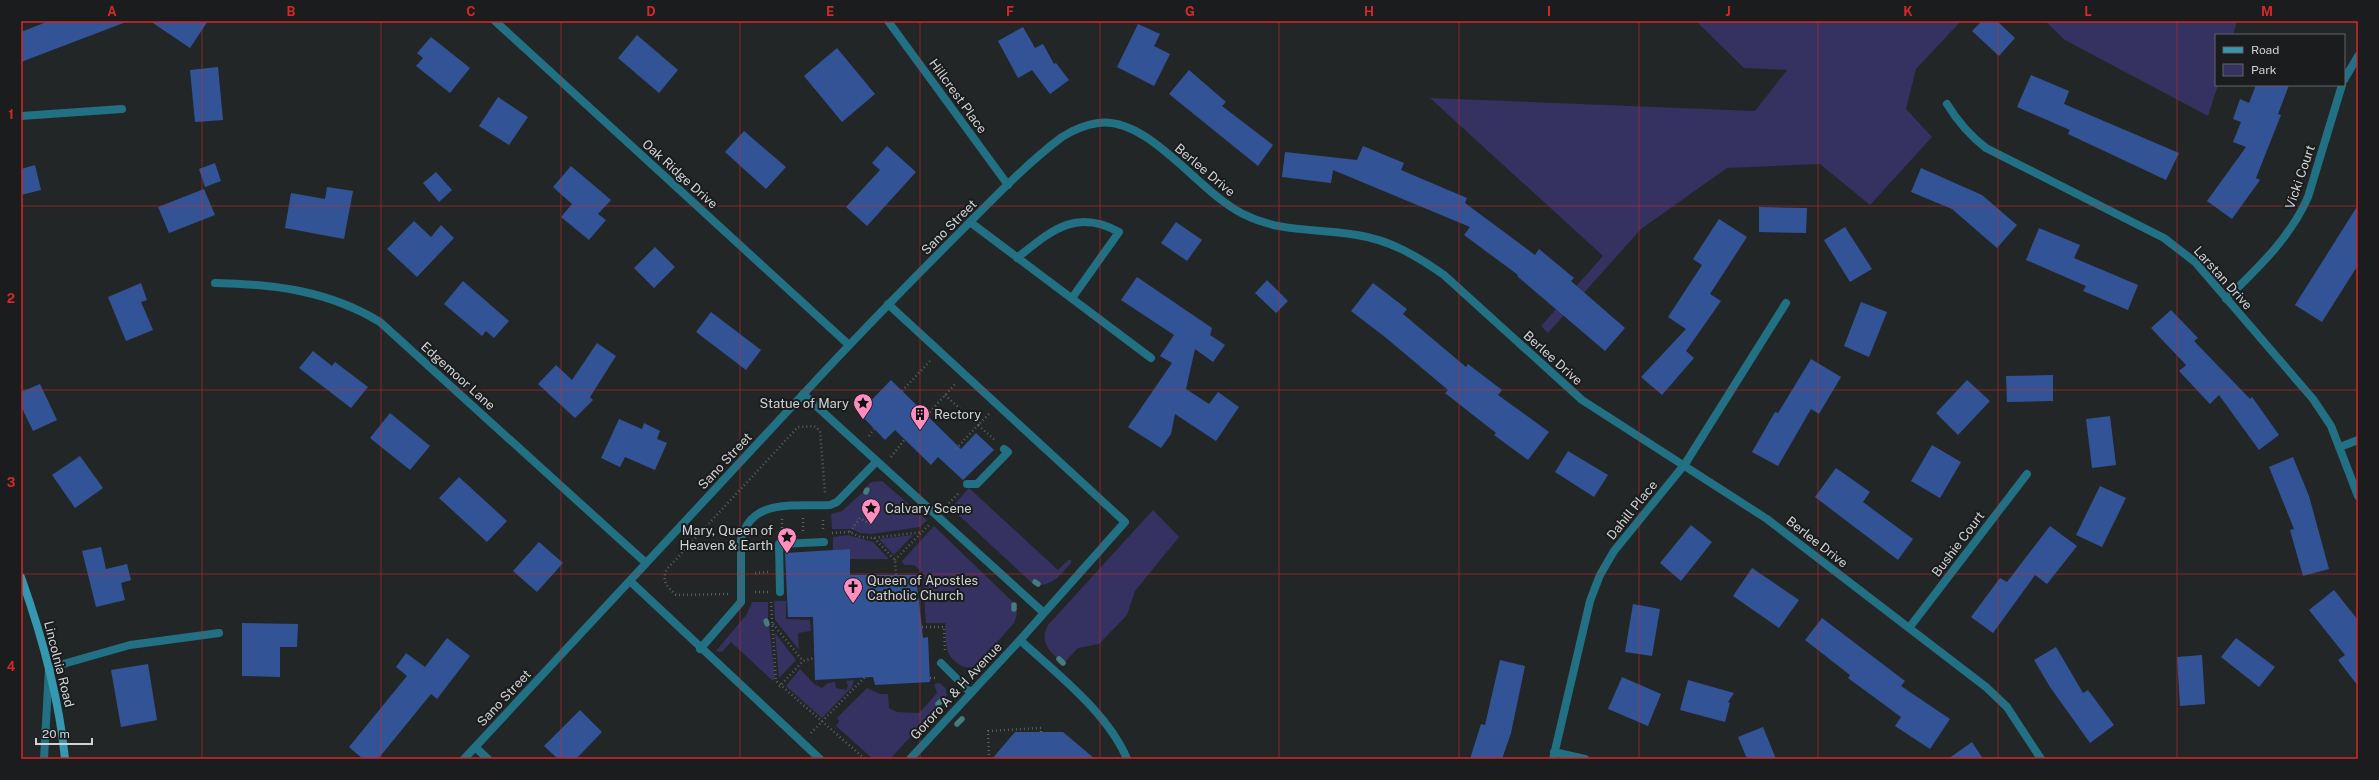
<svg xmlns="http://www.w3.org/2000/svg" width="2379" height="780" font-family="'Public Sans',sans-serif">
  <rect width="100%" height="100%" fill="#232627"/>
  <path fill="#353160" d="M1696,21H1961L1916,69L1906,109L1932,137L1870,205L1820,164L1727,168L1641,229L1548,333L1541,326L1603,256L1430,98L1755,111L1787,70L1744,68Z
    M2045,21H2237L2233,35H2216L2218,85L2208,116L2065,40Z
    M882,481L927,520L920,527L871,534L860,533L852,529H832L831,514L842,511L863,492L868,494L871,490L866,487L871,482Z
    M969,488L1058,570L1068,560H1071V563C1061,574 1054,585 1038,585L1039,584L1035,580L1032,583L951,508Z
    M1153,510L1179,537L1135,591L1127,615L1099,644L1078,648L1065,662L1060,657L1058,659C1047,649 1040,640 1048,625Z
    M934,526L1015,604L1017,614L1014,623L976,666C966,671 953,663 948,652C945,644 946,632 945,623H926L923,584L925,575L914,565H904L902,561Z
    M848,535L873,542L889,559H850V549L833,550V537Z
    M913,535L894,555L879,539Z
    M774,601H786V619L810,620L811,631L798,633L799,650L775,620Z
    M752,602H768V619L763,620L764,626L769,625L775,678L773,681L731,642L722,652L716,651L747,614Z
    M775,633L796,660L779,678Z
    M800,669L814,684L822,688L828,683L835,682L836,688L846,690L848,686L846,681L854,680L852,687L822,718L786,686Z
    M940,683L946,689L947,695L944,700L941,698L935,704L938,707L890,759H873L836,726L839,721L837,718L867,688L880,694H888L889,708L897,712L919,713L937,693L934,684Z"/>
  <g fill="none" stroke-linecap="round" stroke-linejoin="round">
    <path stroke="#447d7e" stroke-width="5.5" d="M866,492L867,490
      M1035,582L1038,584
      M1014,605V609
      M766,621L767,624
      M1059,659L1063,663
      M938,704L941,701
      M957,724L962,719"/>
  </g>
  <path fill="#325496" d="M49,21H126V22L21,62V32Z
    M150,21H208L190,48Z
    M1982,21H1997L2015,38L1999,56L1972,31Z
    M1138,24L1160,34L1154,46L1170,54L1154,86L1117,67Z
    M1023,27L1035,48L1043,44L1054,64L1056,63L1069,80L1050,94L1032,70L1018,78L998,41Z
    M637,35L678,70L659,93L618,58Z
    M431,37L470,68L450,93L416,66L423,58L417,53Z
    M837,48L875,94L842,122L804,76Z
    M218,67L223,120L195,122L190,70Z
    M1189,70L1226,102L1222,106L1273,145L1258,166L1169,94Z
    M2031,75L2069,91L2064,104L2179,153L2166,180L2068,134L2070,130L2017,107Z
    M2256,85H2289L2278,114L2281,115L2256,178L2260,180L2232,219L2207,201L2246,147L2233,142L2241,122L2233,119L2240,99L2249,103Z
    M498,97L528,117L509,145L479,126Z
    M744,131L786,167L766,189L725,152Z
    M887,146L916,172L867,226L846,207L880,170L872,163Z
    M1363,146L1404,163L1401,170L1467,198L1465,203L1535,255L1539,249L1574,278L1571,281L1625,328L1605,351L1517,276L1518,275L1464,235L1470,227L1333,170L1331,183L1282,177L1285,152L1357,160Z
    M215,163L221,181L205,187L199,169Z
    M35,165L41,190L21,195V169Z
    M571,166L611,200L598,214L606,220L589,240L561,217L572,204L553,187Z
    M1921,168L1982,195L2017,225L1997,248L1952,209L1911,192Z
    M436,172L452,190L439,202L423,183Z
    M327,187L353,191L344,239L285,228L291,193L325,199Z
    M204,189L215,215L169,233L158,207Z
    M2358,205V265L2322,322L2295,305Z
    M1759,207L1807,208L1806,233L1759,232Z
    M1719,219L1747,237L1710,294L1721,301L1686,351L1694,358L1662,395L1641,377L1686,329L1668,317L1702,265L1693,259Z
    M414,221L431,237L441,225L454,238L417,277L387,249Z
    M1176,222L1202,240L1187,261L1161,243Z
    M1845,227L1872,269L1850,282L1824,240Z
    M2039,228L2080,245L2074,258L2138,285L2128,310L2083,291L2086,286L2026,260Z
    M655,247L675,267L654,288L634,268Z
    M1137,277L1212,328L1210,335L1225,345L1213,362L1195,349L1186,389L1209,404L1218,392L1239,407L1216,441L1175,414L1171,434L1161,448L1128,427L1172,363L1160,356L1174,335L1121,300Z
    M1267,280L1288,301L1276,313L1255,293Z
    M463,281L509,321L494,338L486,331L482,336L444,304Z
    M141,283L147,300L141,302L153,330L126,341L108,297Z
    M1373,283L1407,309L1403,314L1466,367L1468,364L1502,390L1498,395L1549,432L1528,460L1494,435L1496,433L1445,393L1448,390L1385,337L1351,311Z
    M1861,302L1887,312L1869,357L1844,346Z
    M2171,310L2198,338L2194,341L2250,399L2252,397L2279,435L2259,450L2219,395L2210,404L2179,371L2186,365L2151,328Z
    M711,312L761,350L746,370L696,332Z
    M597,343L616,356L590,397L593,400L575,418L538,384L556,365L572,380Z
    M313,351L332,366L335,362L368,387L351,408L299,368Z
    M1811,359L1841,377L1819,414L1811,409L1778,466L1752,452L1775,412L1778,413Z
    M2053,375V401L2007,402L2006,376Z
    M891,380L961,449L976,433L994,450L963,480L938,457L931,465L895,430L885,440L859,413Z
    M1967,380L1990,401L1958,435L1936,413Z
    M40,384L57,420L33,431L21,406V392Z
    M390,413L430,446L410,470L370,438Z
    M2110,416L2116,465L2092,468L2086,419Z
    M619,419L642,429L644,423L660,431L657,439L667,443L655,470L625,457L620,467L601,458Z
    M1932,445L1961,462L1940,498L1911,481Z
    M1568,451L1608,475L1594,497L1555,472Z
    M80,456L103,488L75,508L52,475Z
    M2293,457L2309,496L2329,569L2303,576L2290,530L2294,529L2269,467Z
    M1836,468L1870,492L1863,502L1913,539L1898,560L1815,497Z
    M459,477L507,521L487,542L439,498Z
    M2100,486L2126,498L2102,547L2076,535Z
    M1691,525L1712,542L1681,581L1660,563Z
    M2050,526L2077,546L2047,584L2035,575L1993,633L1971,617L2000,578L2007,582Z
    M539,542L563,563L537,592L513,571Z
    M101,547L106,569L127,564L131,580L121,583L125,600L96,607L82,551Z
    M850,549V575H916L923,638L928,637L930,682L875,685L873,677L815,680L813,617H788L785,553Z
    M1752,568L1799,600L1779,628L1733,596Z
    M2334,590L2358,620V686L2338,660L2345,655L2309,610Z
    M1633,604L1660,609L1652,656L1625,652Z
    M1822,618L1905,681L1901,686L1950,719L1930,749L1895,726L1901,717L1848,678L1850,675L1805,640Z
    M242,623L298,624L297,647H280V677L242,676Z
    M447,638L470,656L437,699L431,694L378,759H363L349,747L407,676L396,667L406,653L425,667Z
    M2236,638L2275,667L2259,687L2221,657Z
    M2056,647L2083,693L2088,690L2114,725L2090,743L2050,687L2034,660Z
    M2202,655L2205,704L2180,706L2177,657Z
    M1500,660L1525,666L1511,733L1502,759H1470L1481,724L1485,725Z
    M148,664L157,720L121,727L111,670Z
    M1622,677L1661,694L1648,726L1608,709Z
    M1688,680L1734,693L1728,702L1730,703L1725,722L1680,710Z
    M580,710L602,732L576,759H558L544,746Z
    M1763,727L1776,759H1747L1738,737Z
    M1015,732H1063L1095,759H992Z
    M1972,742L1983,759H1948Z"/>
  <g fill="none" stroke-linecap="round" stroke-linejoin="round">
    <path stroke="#5c5f60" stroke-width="2.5" stroke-dasharray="1 3" stroke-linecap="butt" d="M902,391L930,361
      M945,395L978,425L955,450
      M989,414L978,425L996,441
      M927,415L956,383
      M869,436L874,429
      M891,457L905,439
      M946,506L959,493
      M782,519V532
      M823,529V518
      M803,531V518
      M850,532L860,518L871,525
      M832,533L850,532L860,537L873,538L922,532L929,525
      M874,538L895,560L896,575
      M754,550L767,549
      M895,560L922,532
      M755,573L768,572
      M755,592H768
      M728,594L676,595C667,587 661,581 667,569L798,427L814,426L820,431L825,493
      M771,602L776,681L865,759
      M773,624L803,661
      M922,627H944L945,651
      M930,678H937
      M779,687L803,661L814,658
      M811,733L865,677
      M989,759L988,731L1041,728V732"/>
    <path stroke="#227083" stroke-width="8" d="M970,222L1151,358
      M1017,258C1051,231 1075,208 1119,232L1072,298
      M888,304L1125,522L1020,640C1056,673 1108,713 1127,759
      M803,394L1044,613
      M630,581L820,759
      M700,649L741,602V540C751,497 795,507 830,505L837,502L877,461
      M941,663L971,693
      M44,759L49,668L130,645L219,633
      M910,759L1020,640"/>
    <path stroke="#227083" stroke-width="8" d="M495,21L849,345
      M888,21L1008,185
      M2344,80L2358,56
      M1947,104C1958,122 1969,135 1986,148L2164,238L2195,262L2313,399L2331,426L2358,496
      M21,116L122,109
      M215,283C275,284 329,291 380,322L646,563
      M2226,299C2258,268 2290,238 2308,197L2342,85
      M2340,447L2358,440
      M967,484H977L1008,452L1004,449
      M780,592L779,544L824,542
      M1909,628L2027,474
      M475,747L488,759
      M1554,752L1585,759
      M464,759C579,635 694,512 809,388C859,334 910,282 962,230C994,198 1026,164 1062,137C1073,130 1085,125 1098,123C1149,116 1198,192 1243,214C1281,233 1316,228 1357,235C1390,240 1417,256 1444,275L1582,400L1767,519L1986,687L2007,707L2041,759
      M1553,759L1590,601L1600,575L1614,551L1685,464L1786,303"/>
    <path stroke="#3698b0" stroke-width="8" d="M21,577C42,636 59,697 65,759"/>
  </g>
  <path fill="none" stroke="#d62828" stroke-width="1" stroke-opacity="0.55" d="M202,21V759M381,21V759M561,21V759M740,21V759M920,21V759M1100,21V759M1279,21V759M1459,21V759M1639,21V759M1818,21V759M1998,21V759M2177,21V759M21,206H2358M21,390H2358M21,574H2358"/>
  <defs>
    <symbol id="sight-pin" viewBox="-11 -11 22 30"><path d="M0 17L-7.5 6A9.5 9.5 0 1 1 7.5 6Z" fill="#fd8ebf" stroke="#1a1c1e"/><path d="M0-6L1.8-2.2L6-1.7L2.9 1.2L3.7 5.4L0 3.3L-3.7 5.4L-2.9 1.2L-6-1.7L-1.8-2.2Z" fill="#111"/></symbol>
    <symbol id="building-pin" viewBox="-11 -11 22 30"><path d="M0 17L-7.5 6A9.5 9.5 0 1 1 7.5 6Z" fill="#fd8ebf" stroke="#1a1c1e"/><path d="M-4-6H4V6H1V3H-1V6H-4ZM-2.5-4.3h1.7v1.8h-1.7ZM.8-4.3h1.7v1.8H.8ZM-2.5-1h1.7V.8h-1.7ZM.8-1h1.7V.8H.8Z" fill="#111"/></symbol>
    <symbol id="church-pin" viewBox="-11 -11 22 30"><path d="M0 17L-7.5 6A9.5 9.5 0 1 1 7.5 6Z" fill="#fd8ebf" stroke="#1a1c1e"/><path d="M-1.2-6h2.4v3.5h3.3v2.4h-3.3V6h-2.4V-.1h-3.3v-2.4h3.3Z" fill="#111"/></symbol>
  </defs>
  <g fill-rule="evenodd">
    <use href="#sight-pin" x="852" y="392" width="22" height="30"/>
    <use href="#building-pin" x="909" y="403" width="22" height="30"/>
    <use href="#sight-pin" x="860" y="497" width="22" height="30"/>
    <use href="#sight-pin" x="776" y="526" width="22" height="30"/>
    <use href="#church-pin" x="842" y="576" width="22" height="30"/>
  </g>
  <g text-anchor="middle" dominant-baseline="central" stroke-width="4" stroke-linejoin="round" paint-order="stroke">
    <g font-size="13" fill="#d0d2d3" stroke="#1a1c1e">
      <text transform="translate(958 96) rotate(54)">Hillcrest Place</text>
      <text transform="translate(1205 170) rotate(40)">Berlee Drive</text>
      <text transform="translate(680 174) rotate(42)">Oak Ridge Drive</text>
      <text transform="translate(2300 177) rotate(-71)">Vicki Court</text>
      <text transform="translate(949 227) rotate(-45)">Sano Street</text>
      <text transform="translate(2223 278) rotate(48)">Larstan Drive</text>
      <text transform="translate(1553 358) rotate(42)">Berlee Drive</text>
      <text transform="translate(458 376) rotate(42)">Edgemoor Lane</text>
      <text transform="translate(725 461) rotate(-47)">Sano Street</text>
      <text transform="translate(1632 510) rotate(-51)">Dahill Place</text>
      <text transform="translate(1817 542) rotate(38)">Berlee Drive</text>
      <text transform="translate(1958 544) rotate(-53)">Bushie Court</text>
      <text transform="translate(59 664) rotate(76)">Lincolnia Road</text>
      <text transform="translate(956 691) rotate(-47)">Gororo A &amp; H Avenue</text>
      <text transform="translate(504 698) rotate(-47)">Sano Street</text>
    </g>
    <g font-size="13" fill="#d0d2d3" stroke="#1a1c1e" text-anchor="start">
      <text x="849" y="403" text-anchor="end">Statue of Mary</text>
      <text x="934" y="414">Rectory</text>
      <text x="885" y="508">Calvary Scene</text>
      <text x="773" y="530" text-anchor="end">Mary, Queen of<tspan x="773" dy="15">Heaven &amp; Earth</tspan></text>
      <text x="867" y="580">Queen of Apostles<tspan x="867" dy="15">Catholic Church</tspan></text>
    </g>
  </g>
  <rect width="2379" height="780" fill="none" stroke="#1a1c1e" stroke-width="44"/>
  <rect x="2215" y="34" width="130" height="52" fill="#1a1c1e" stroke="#636566"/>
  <rect x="2223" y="47" width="20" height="6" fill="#3698b0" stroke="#636566"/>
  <text x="2251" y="54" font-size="12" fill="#d0d2d3">Road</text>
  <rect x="2223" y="64" width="20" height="12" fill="#353160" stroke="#636566"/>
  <text x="2251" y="74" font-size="12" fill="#d0d2d3">Park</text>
  <path d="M36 738v6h56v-6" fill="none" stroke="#d0d2d3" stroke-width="2"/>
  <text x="42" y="738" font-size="12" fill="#d0d2d3" stroke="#1a1c1e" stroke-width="3" paint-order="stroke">20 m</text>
  <rect x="22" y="22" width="2335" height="736" fill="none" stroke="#d62828" stroke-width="1.5"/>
  <g font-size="13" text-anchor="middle" font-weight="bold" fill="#d62828">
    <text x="112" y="16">A</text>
    <text x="291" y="16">B</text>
    <text x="471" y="16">C</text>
    <text x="651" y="16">D</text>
    <text x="830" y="16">E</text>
    <text x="1010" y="16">F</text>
    <text x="1190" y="16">G</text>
    <text x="1369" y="16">H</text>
    <text x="1549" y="16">I</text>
    <text x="1728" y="16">J</text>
    <text x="1908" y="16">K</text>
    <text x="2088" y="16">L</text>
    <text x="2267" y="16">M</text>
    <text x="11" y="119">1</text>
    <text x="11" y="303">2</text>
    <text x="11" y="487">3</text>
    <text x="11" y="671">4</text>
  </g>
</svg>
